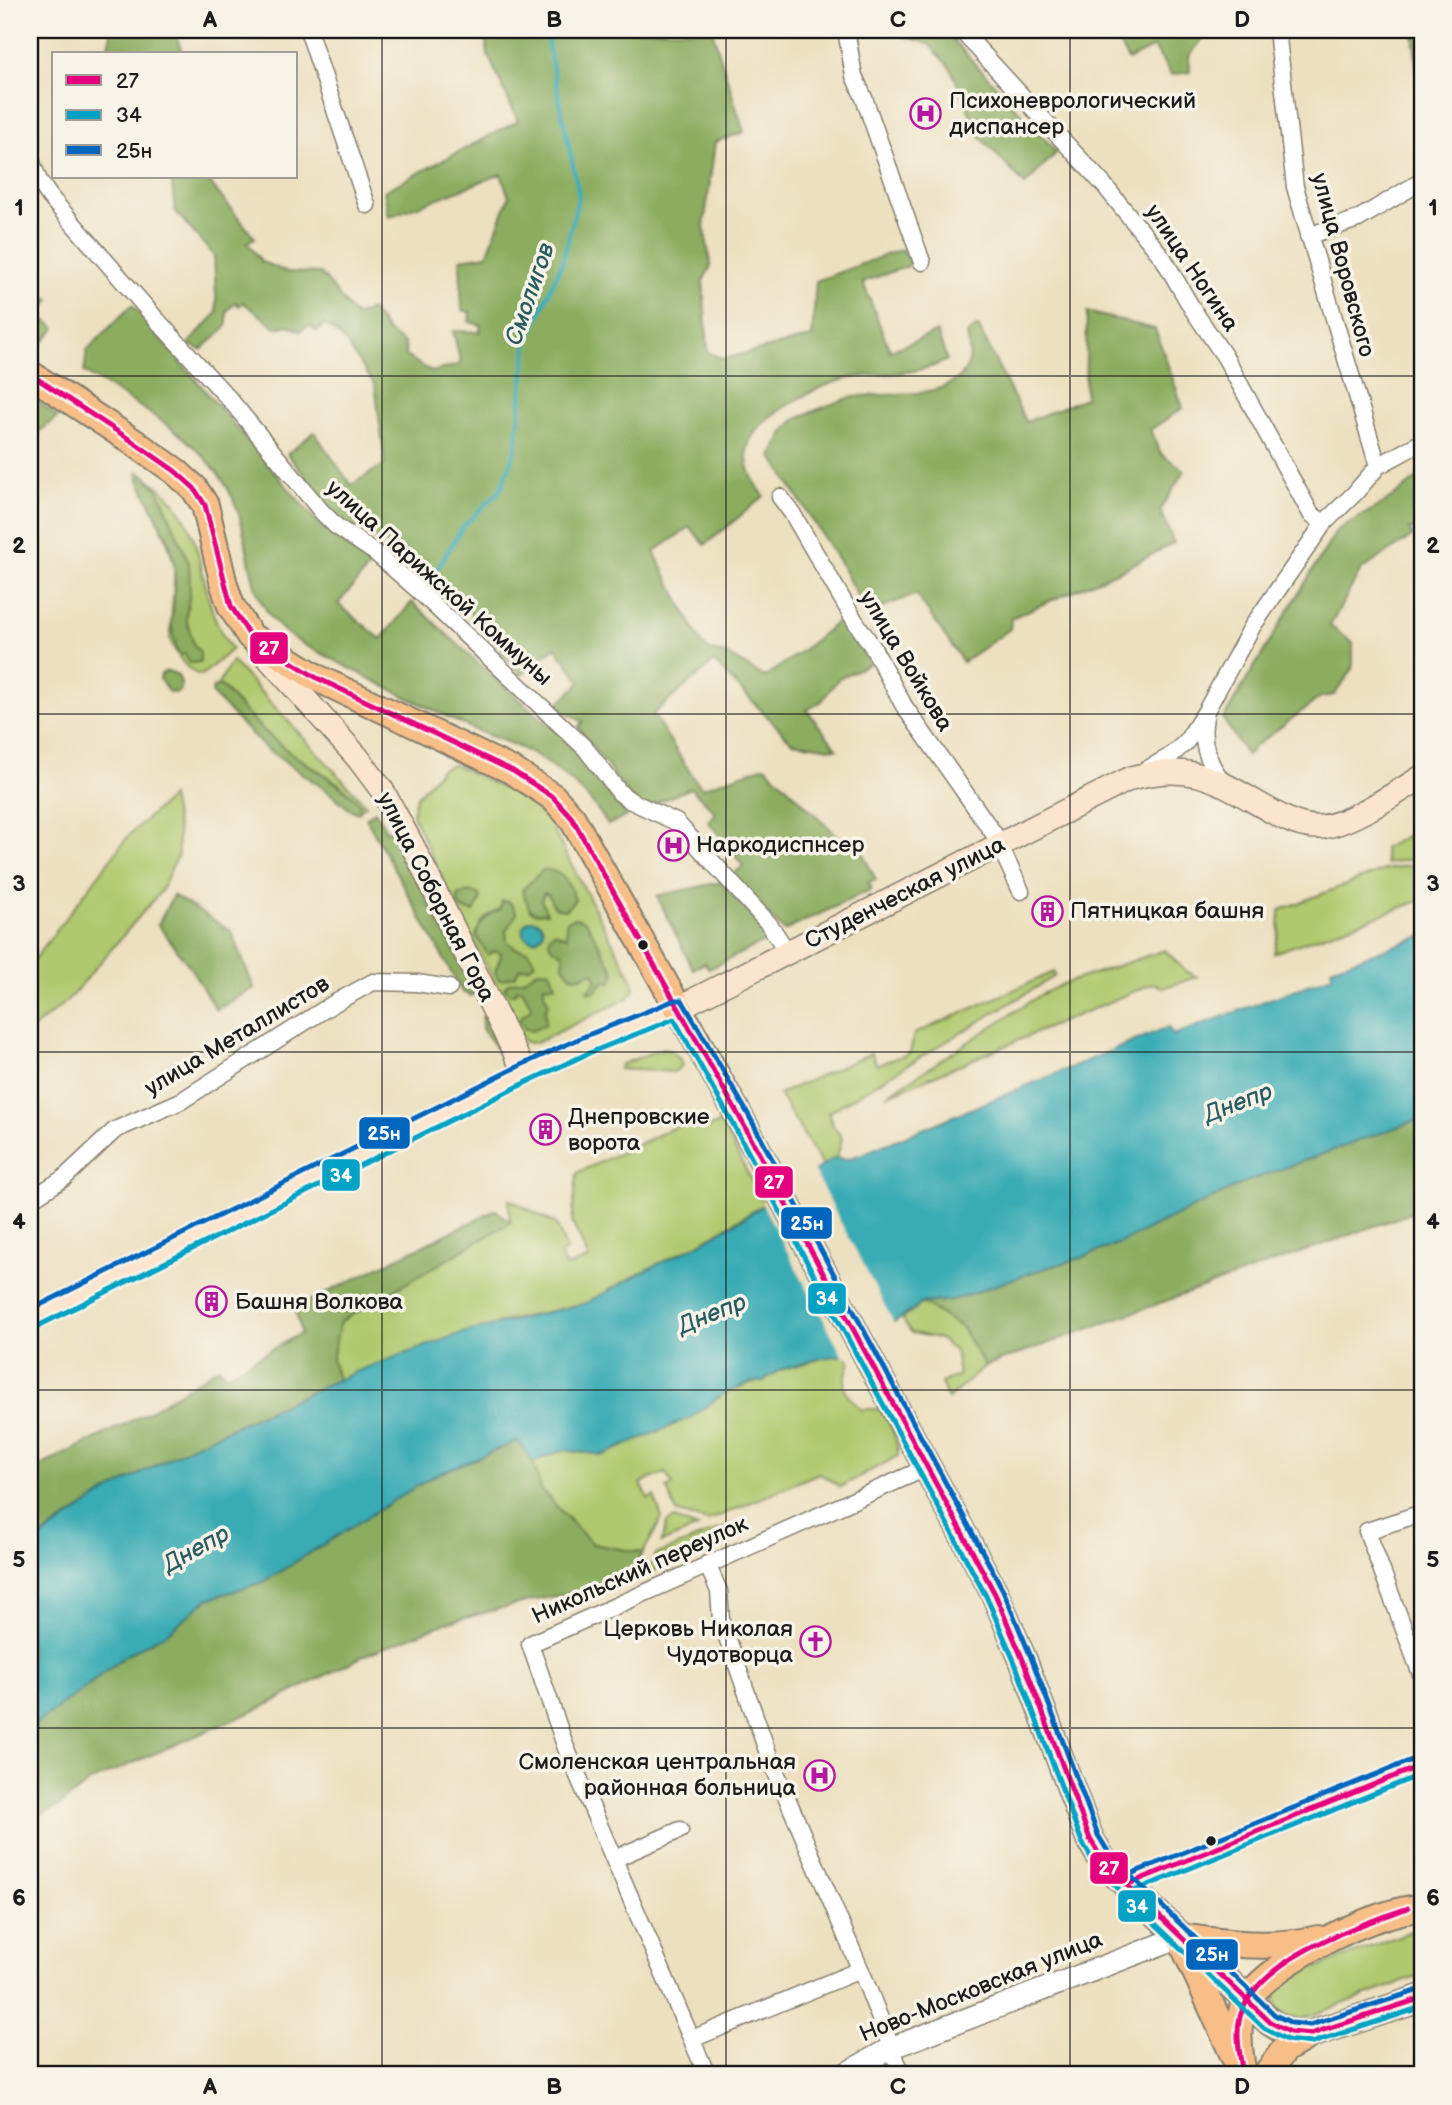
<svg xmlns="http://www.w3.org/2000/svg" width="1452" height="2105" font-family="'Balsamiq Sans',sans-serif">
  <rect width="100%" height="100%" fill="#f7f3e8"/>
  <filter id="ink" filterUnits="userSpaceOnUse"><feTurbulence type="fractalNoise" baseFrequency=".0143" numOctaves="2"/><feDisplacementMap in="SourceGraphic" scale="14" xChannelSelector="R" yChannelSelector="G"/><feConvolveMatrix kernelMatrix="1 2 1 2 8 2 1 2 1" color-interpolation-filters="sRGB"/></filter>
  <filter id="wash" filterUnits="userSpaceOnUse"><feTurbulence type="fractalNoise" baseFrequency=".00686" numOctaves="4" result="noise"/><feDisplacementMap in="SourceGraphic" scale="28" xChannelSelector="R" yChannelSelector="G"/><feGaussianBlur stdDeviation="1.57" result="paint"/><feColorMatrix in="noise" values="0 0 0 0 0 0 0 0 0 0 0 0 0 0 0 0 0 1.4 0 .05"/><feComposite in="paint" operator="in"/></filter>
  <g filter="url(#wash)">
    <rect width="100%" height="100%" fill="#ede0c0"/>
    <path fill="#b0c96e" stroke="#667245" stroke-width="2" d="M138,471C153,482 168,493 178,508C208,548 198,605 232,649L202,675C187,674 175,652 170,639L175,567L166,538L137,475Z
      M232,661L366,805L361,809C350,783 306,766 284,748C261,729 240,708 221,686H217Z
      M452,765L457,766L513,793L526,801L549,822L633,981L634,990L628,998L538,1042L529,1043L524,1041L442,878L413,816L414,802L418,795L441,769Z
      M171,797L178,832V854L161,891L69,999L30,1031V965L129,835Z
      M1422,828V857L1386,864L1384,848Z
      M1422,863V900L1274,953L1279,932L1280,910L1384,870Z
      M1165,950L1184,970L1197,977L1163,988L1154,983L886,1096L1040,995L1063,984Z
      M1054,972L1055,976L828,1113L834,1127L842,1138L837,1158L822,1165L779,1094L871,1053L877,1065L910,1053L914,1034Z
      M663,1048C672,1050 679,1056 683,1065L674,1072L619,1069L620,1065Z
      M692,1119L703,1129L721,1123L764,1204L693,1247L648,1269L586,1303L506,1321L338,1380L332,1359L339,1322L510,1222L509,1199L556,1224L567,1250L560,1255L566,1267L589,1259L572,1222L577,1173Z
      M923,1303L962,1328L985,1366L948,1399L941,1383L959,1375L955,1351L938,1338L912,1333L902,1319Z
      M845,1355L850,1362C841,1388 841,1391 862,1410C867,1409 873,1408 879,1410C889,1414 899,1445 898,1456L840,1487L819,1473L708,1521L677,1513L667,1489L673,1485L665,1473L641,1483L648,1499L654,1496L662,1518L643,1553L592,1544L541,1490L533,1462L563,1450L603,1455L692,1417L723,1394L749,1383L763,1381L780,1370L822,1358Z
      M674,1519L698,1528L661,1543L667,1523Z
      M730,1525L728,1537L647,1574L655,1555Z
      M1422,1927V1975L1301,2019C1283,2019 1272,2008 1276,1989L1286,1979Z"/>
    <path fill="#8cad61" stroke="#54643e" stroke-width="2" d="M112,30H174L183,54H106Z
      M484,30H712L744,132L715,142L704,226L711,266L703,281L708,352L723,359L812,337L816,281L902,249L911,265L863,282L890,351L937,332L947,360C916,377 876,371 842,380C814,388 749,419 747,452C746,470 754,482 764,496L705,545L690,527L654,552L702,644L710,651L726,654L765,677L804,649L842,618L869,664L839,678L821,702L807,710L837,749L792,742L714,662L653,714L693,777L702,788L765,766L851,849L856,840L876,880L868,882L872,889L784,931L731,876L743,866L708,821L716,813L691,788L640,810L578,727L583,722L555,706L581,682L555,647L521,675L464,605L404,552L343,523L287,454L314,432L351,485L385,464L375,385L342,338L324,324L317,332L310,325L300,331L289,325L276,328L243,302L239,306L236,302L227,311V326L201,350L188,344L217,313L214,256L175,211L171,177H205L255,238L247,242L262,262L287,272L321,273L355,316L371,310L388,332L405,344L406,356L432,372L461,364L453,331L480,332L481,325L469,322L470,312L462,310L460,259L487,255L509,197L501,174L389,217L384,191L518,121L488,55Z
      M893,30H944L1057,152L1025,185L980,137L950,67L929,44L899,34Z
      M1111,30H1210L1189,56L1190,72L1171,75L1154,47L1128,60Z
      M1413,30H1422V112L1420,109Z
      M30,282L50,300L38,315L56,328L41,344L30,338Z
      M132,305L317,522L370,566L338,604L381,639L412,602L491,675L562,736L627,816L608,825C590,796 565,773 536,756C517,744 493,738 473,729C428,708 384,686 340,663C321,652 297,644 281,628C244,593 253,549 236,506C212,442 138,407 84,372L87,350Z
      M1087,312L1155,329L1183,408L1150,430L1161,454L1185,470L1160,510L1174,543L1126,568L1011,618L1010,629L963,662L916,594L885,606L871,621L840,563L772,457C777,445 783,430 794,421C801,415 844,399 854,397C887,392 958,402 969,361C971,354 968,342 967,334L978,326L1026,422L1085,398Z
      M36,400L58,417L30,439V409Z
      M144,475L159,491L189,563L190,590L186,618L194,645L200,652V662L190,663L185,654L181,655L177,651L171,624L175,588L174,564L170,543L138,478Z
      M1422,475V529H1409L1413,536L1361,570L1330,626L1353,643V669L1334,695L1321,697L1254,747L1247,756L1223,719L1337,530L1387,501Z
      M167,671C178,673 182,678 181,690L177,693L169,692L160,680L161,674Z
      M217,686H221C240,708 261,730 284,748C309,768 338,780 360,804V812L358,813L349,809L326,790L265,748L213,695L212,689Z
      M375,811L386,830H390L476,992L471,996L462,992L366,818Z
      M543,870C562,869 570,884 575,900L565,910C554,909 552,905 549,895L544,893L541,900L547,913H536L530,910L522,890Z
      M720,882L772,938L709,969L705,963L693,969L657,896Z
      M467,892L478,894L481,899L474,912L462,909L458,903V896Z
      M173,895L231,931L254,988L216,1010L190,967L158,925Z
      M502,901L510,902L517,913L506,931L507,941L515,948L528,951L535,962L530,967L520,968L515,976L499,980C490,969 501,964 501,953L495,951L488,955L476,936C478,923 489,914 500,909Z
      M575,918C580,919 582,919 586,922C588,925 614,970 615,973L611,982L604,981L596,991L589,993L587,991L597,980L593,972L580,977L571,976L563,966L564,955C556,948 546,949 550,935L554,932L567,937L566,924L568,920Z
      M538,970L550,971L556,986L544,985V993L549,1003L545,1010L546,1024L532,1031L525,1029L519,1019L532,1007L522,989H517L515,993L510,994L504,988L509,983L522,980Z
      M484,1016L499,1045L496,1048L482,1029V1017Z
      M1422,1118V1209L985,1366L962,1328L923,1303L953,1300L1039,1270L1081,1258L1122,1242L1248,1181Z
      M496,1210L511,1222L340,1322L332,1359L338,1380C231,1427 123,1473 30,1545V1471L147,1413L219,1367L226,1375L301,1333L295,1308Z
      M518,1441L533,1462L541,1490L592,1544L643,1553L625,1583L529,1601L446,1623L365,1655L265,1706L91,1781L59,1806L30,1820V1728L86,1687L126,1655L167,1633L208,1599L263,1582L433,1476Z"/>
    <path fill="#39abb4" stroke="#2a6468" stroke-width="2" d="M523 930a10 10 0 1 1 20 0a10 10 0 1 1-20 0Z
      M1422,936V1118L1248,1181L1122,1242L1081,1258L1039,1270L953,1300L923,1303L845,1355L822,1358L780,1370L763,1381L749,1383L723,1394L692,1417L603,1455L563,1450L533,1462L518,1441L433,1476L263,1582L208,1599L167,1633L126,1655L86,1687L30,1728V1545L97,1498L127,1481L192,1446L357,1371L462,1333L586,1303L648,1269L693,1247L742,1219L834,1158L847,1159L862,1154L1168,1027L1173,1035L1332,976L1331,968Z"/>
    <path fill="#ede0c0" d="M812,1168L896,1327L844,1358L761,1202Z"/>
    <g fill="none" stroke-linecap="round" stroke-linejoin="round">
      <path stroke="#39abb4" stroke-width="4.5" d="M426,588L462,528L501,489L516,448L527,342L562,263L579,195L545,30"/>
    </g>
  </g>
  <g filter="url(#ink)">
    <g fill="none" stroke-linecap="round" stroke-linejoin="round">
      <defs>
        <path id="minor" d="M308,30L367,205
          M846,30L854,76L864,98L922,262
          M961,30L1104,185L1163,258L1193,310L1225,357L1311,514L1324,523
          M1277,30L1295,187L1378,466
          M30,157L39,181L50,197L156,319L231,401L322,512L336,526L377,554L418,590L585,748L620,793L631,801L676,822L769,924L788,953
          M1308,236L1358,219L1422,181
          M780,497L792,513L855,621L872,646L904,706L994,834L1021,891
          M1205,717C1200,742 1207,763 1224,783
          M1146,770L1169,757L1186,742L1206,711L1252,627L1324,523L1355,493L1378,466L1422,442
          M30,1200L64,1178L115,1130L181,1101L333,1004L373,982L417,983L449,988
          M1422,1513L1367,1531L1422,1677
          M707,1564L719,1591L721,1620L769,1756L864,1978L902,2075
          M614,1859L680,1830
          M692,2039L860,1970
          M707,2075L566,1748L530,1644L926,1468"/>
        <path id="tertiary" d="M843,2075L891,2048L1180,1937"/>
        <path id="secondary" d="M256,644L358,758L382,790L412,845L525,1073
          M30,1320L525,1073L586,1045L678,1008L1131,778C1194,761 1218,781 1271,811C1287,820 1302,828 1321,827C1349,825 1397,792 1422,777
          M1126,1885L1422,1765"/>
        <path id="primary" d="M30,374L132,441L175,471L194,488L205,505L224,585L231,606L250,636L317,678L513,771L553,797L572,818L740,1118L995,1594L1023,1660L1090,1839L1105,1864L1270,2022C1284,2032 1295,2034 1311,2034L1422,1998
          M1180,1937C1227,1943 1271,1950 1318,1939
          M1185,1948L1236,2060
          M1243,2075C1239,2051 1234,2024 1246,2002C1268,1962 1378,1909 1422,1908
          M1266,2075L1285,2049L1311,2034"/>
      </defs>
      <use href="#minor" stroke="#847e6e" stroke-width="19"/>
      <use href="#tertiary" stroke="#847e6e" stroke-width="24"/>
      <use href="#secondary" stroke="#847e6e" stroke-width="26"/>
      <use href="#primary" stroke="#847e6e" stroke-width="30"/>
      <use href="#minor" stroke="#fff" stroke-width="16"/>
      <use href="#tertiary" stroke="#fff" stroke-width="21"/>
      <use href="#secondary" stroke="#fce5cf" stroke-width="23"/>
      <use href="#primary" stroke="#f7be88" stroke-width="26"/>
      <defs>
        <path id="bus-1" d="M30,374L132,441L175,471L194,488L205,505L231,606L250,636L317,678L513,771L553,797L572,818L740,1118L995,1594L1023,1660L1090,1839L1105,1864L1270,2022L1290,2032L1311,2034L1422,1998
          M1126,1885L1422,1765
          M1243,2075C1240,2055 1234,2030 1242,2011C1265,1955 1356,1927 1408,1908"/>
        <path id="bus-2" d="M34,1328L529,1081L589,1053L674,1019L732,1122L987,1598L1015,1663L1082,1842L1098,1869L1264,2028L1287,2040L1312,2043L1422,2007
          M1129,1893L1422,1774"/>
        <path id="bus-3" d="M30,1310L521,1065L583,1037L675,1000H682L748,1114L1003,1590L1031,1657L1098,1835L1112,1858L1275,2015L1292,2023L1310,2025L1419,1990
          M1123,1877L1419,1757"/>
      </defs>
      <use href="#bus-1" stroke="#f7f3e8" stroke-width="10"/>
      <use href="#bus-2" stroke="#f7f3e8" stroke-width="10"/>
      <use href="#bus-3" stroke="#f7f3e8" stroke-width="10"/>
      <use href="#bus-1" stroke="#e5007d" stroke-width="5"/>
      <use href="#bus-2" stroke="#01a2c5" stroke-width="5"/>
      <use href="#bus-3" stroke="#0065bd" stroke-width="5"/>
    </g>
  </g>
  <path fill="none" stroke="#1c1c1c" stroke-width="2" stroke-opacity="0.55" d="M382,30V2075M726,30V2075M1070,30V2075M30,376H1422M30,714H1422M30,1052H1422M30,1390H1422M30,1728H1422"/>
  <defs>
    <symbol id="hospital-ring" viewBox="-11 -11 22 22"><circle r="9.5" fill="#f7f3e8" stroke="#b5179e" stroke-width="1.5"/><path d="M-5-5h3v3.5h4V-5h3V5h-3V1.5h-4V5h-3Z" fill="#b5179e"/></symbol>
    <symbol id="building-ring" viewBox="-11 -11 22 22"><circle r="9.5" fill="#f7f3e8" stroke="#b5179e" stroke-width="1.5"/><path d="M-4-6H4V6H1V3H-1V6H-4ZM-2.5-4.3h1.7v1.8h-1.7ZM.8-4.3h1.7v1.8H.8ZM-2.5-1h1.7V.8h-1.7ZM.8-1h1.7V.8H.8Z" fill="#b5179e"/></symbol>
    <symbol id="church-ring" viewBox="-11 -11 22 22"><circle r="9.5" fill="#f7f3e8" stroke="#b5179e" stroke-width="1.5"/><path d="M-1.2-6h2.4v3.5h3.3v2.4h-3.3V6h-2.4V-.1h-3.3v-2.4h3.3Z" fill="#b5179e"/></symbol>
  </defs>
  <g fill-rule="evenodd">
    <use href="#hospital-ring" x="908" y="96" width="35" height="35"/>
    <use href="#hospital-ring" x="656" y="828" width="35" height="35"/>
    <use href="#building-ring" x="1030" y="894" width="35" height="35"/>
    <use href="#building-ring" x="528" y="1112" width="35" height="35"/>
    <use href="#building-ring" x="194" y="1284" width="35" height="35"/>
    <use href="#church-ring" x="798" y="1624" width="35" height="35"/>
    <use href="#hospital-ring" x="802" y="1758" width="35" height="35"/>
  </g>
  <g fill="#1c1c1c" stroke="#f7f3e8" stroke-width="2.5">
    <circle cx="643" cy="945" r="6"/>
    <circle cx="1211" cy="1841" r="6"/>
  </g>
  <g text-anchor="middle" dominant-baseline="central" stroke-width="7" stroke-linejoin="round" paint-order="stroke">
    <g font-size="23" fill="#1c1c1c" stroke="#f7f3e8" text-anchor="start">
      <text x="949" y="101">Психоневрологический<tspan x="949" dy="26">диспансер</tspan></text>
      <text x="696" y="845">Наркодиспнсер</text>
      <text x="1070" y="911">Пятницкая башня</text>
      <text x="568" y="1117">Днепровские<tspan x="568" dy="26">ворота</tspan></text>
      <text x="235" y="1302">Башня Волкова</text>
      <text x="793" y="1629" text-anchor="end">Церковь Николая<tspan x="793" dy="26">Чудотворца</tspan></text>
      <text x="796" y="1762" text-anchor="end">Смоленская центральная<tspan x="796" dy="26">районная больница</tspan></text>
    </g>
    <g font-size="23" fill="#1c1c1c" stroke="#f7f3e8">
      <text transform="translate(1343 265) rotate(75)">улица Воровского</text>
      <text transform="translate(1192 268) rotate(56)">улица Ногина</text>
      <text transform="translate(439 583) rotate(42)">улица Парижской Коммуны</text>
      <text transform="translate(906 661) rotate(59)">улица Войкова</text>
      <text transform="translate(905 893) rotate(-27)">Студенческая улица</text>
      <text transform="translate(436 897) rotate(63)">улица Соборная Гора</text>
      <text transform="translate(237 1036) rotate(-31)">улица Металлистов</text>
      <text transform="translate(640 1570) rotate(-24)">Никольский переулок</text>
      <text transform="translate(981 1987) rotate(-22)">Ново-Московская улица</text>
    </g>
    <g font-size="24" font-style="italic" fill="#295c60" stroke="#f7f3e8">
      <text transform="translate(530 294) rotate(-71)">Смолигов</text>
      <text transform="translate(1238 1103) rotate(-21)">Днепр</text>
      <text transform="translate(712 1314) rotate(-22)">Днепр</text>
      <text transform="translate(196 1549) rotate(-29)">Днепр</text>
    </g>
  </g>
  <g stroke="#f7f3e8" stroke-width="2.5">
    <rect x="249" y="631" width="40" height="34" rx="7" fill="#e5007d"/>
    <rect x="358" y="1116" width="53" height="34" rx="7" fill="#0065bd"/>
    <rect x="321" y="1158" width="40" height="34" rx="7" fill="#01a2c5"/>
    <rect x="754" y="1165" width="40" height="34" rx="7" fill="#e5007d"/>
    <rect x="780" y="1206" width="53" height="34" rx="7" fill="#0065bd"/>
    <rect x="807" y="1282" width="40" height="33" rx="7" fill="#01a2c5"/>
    <rect x="1089" y="1851" width="40" height="34" rx="7" fill="#e5007d"/>
    <rect x="1117" y="1889" width="40" height="34" rx="7" fill="#01a2c5"/>
    <rect x="1185" y="1938" width="54" height="33" rx="7" fill="#0065bd"/>
  </g>
  <g font-size="19" text-anchor="middle" font-weight="bold" fill="#fff">
    <text x="269" y="655">27</text>
    <text x="384" y="1140">25н</text>
    <text x="341" y="1182">34</text>
    <text x="774" y="1189">27</text>
    <text x="807" y="1230">25н</text>
    <text x="827" y="1305">34</text>
    <text x="1109" y="1875">27</text>
    <text x="1137" y="1913">34</text>
    <text x="1212" y="1961">25н</text>
  </g>
  <rect width="1452" height="2105" fill="none" stroke="#f7f3e8" stroke-width="77"/>
  <rect x="52" y="52" width="245" height="126" fill="#f7f3e8" stroke="#9f9d96" stroke-width="2"/>
  <rect x="66" y="75" width="35" height="10" fill="#e5007d" stroke="#9f9d96" stroke-width="2"/>
  <text x="116" y="88" font-size="21" fill="#1c1c1c">27</text>
  <rect x="66" y="110" width="35" height="10" fill="#01a2c5" stroke="#9f9d96" stroke-width="2"/>
  <text x="116" y="122" font-size="21" fill="#1c1c1c">34</text>
  <rect x="66" y="145" width="35" height="10" fill="#0065bd" stroke="#9f9d96" stroke-width="2"/>
  <text x="116" y="158" font-size="21" fill="#1c1c1c">25н</text>
  <rect x="38" y="38" width="1376" height="2028" fill="none" stroke="#1c1c1c" stroke-width="2.5"/>
  <g font-size="23" text-anchor="middle" font-weight="bold" fill="#1c1c1c">
    <text x="210" y="27">A</text>
    <text x="554" y="27">B</text>
    <text x="898" y="27">C</text>
    <text x="1242" y="27">D</text>
    <text x="19" y="215">1</text>
    <text x="1433" y="215">1</text>
    <text x="19" y="553">2</text>
    <text x="1433" y="553">2</text>
    <text x="19" y="891">3</text>
    <text x="1433" y="891">3</text>
    <text x="19" y="1229">4</text>
    <text x="1433" y="1229">4</text>
    <text x="19" y="1567">5</text>
    <text x="1433" y="1567">5</text>
    <text x="19" y="1905">6</text>
    <text x="1433" y="1905">6</text>
    <text x="210" y="2094">A</text>
    <text x="554" y="2094">B</text>
    <text x="898" y="2094">C</text>
    <text x="1242" y="2094">D</text>
  </g>
</svg>
